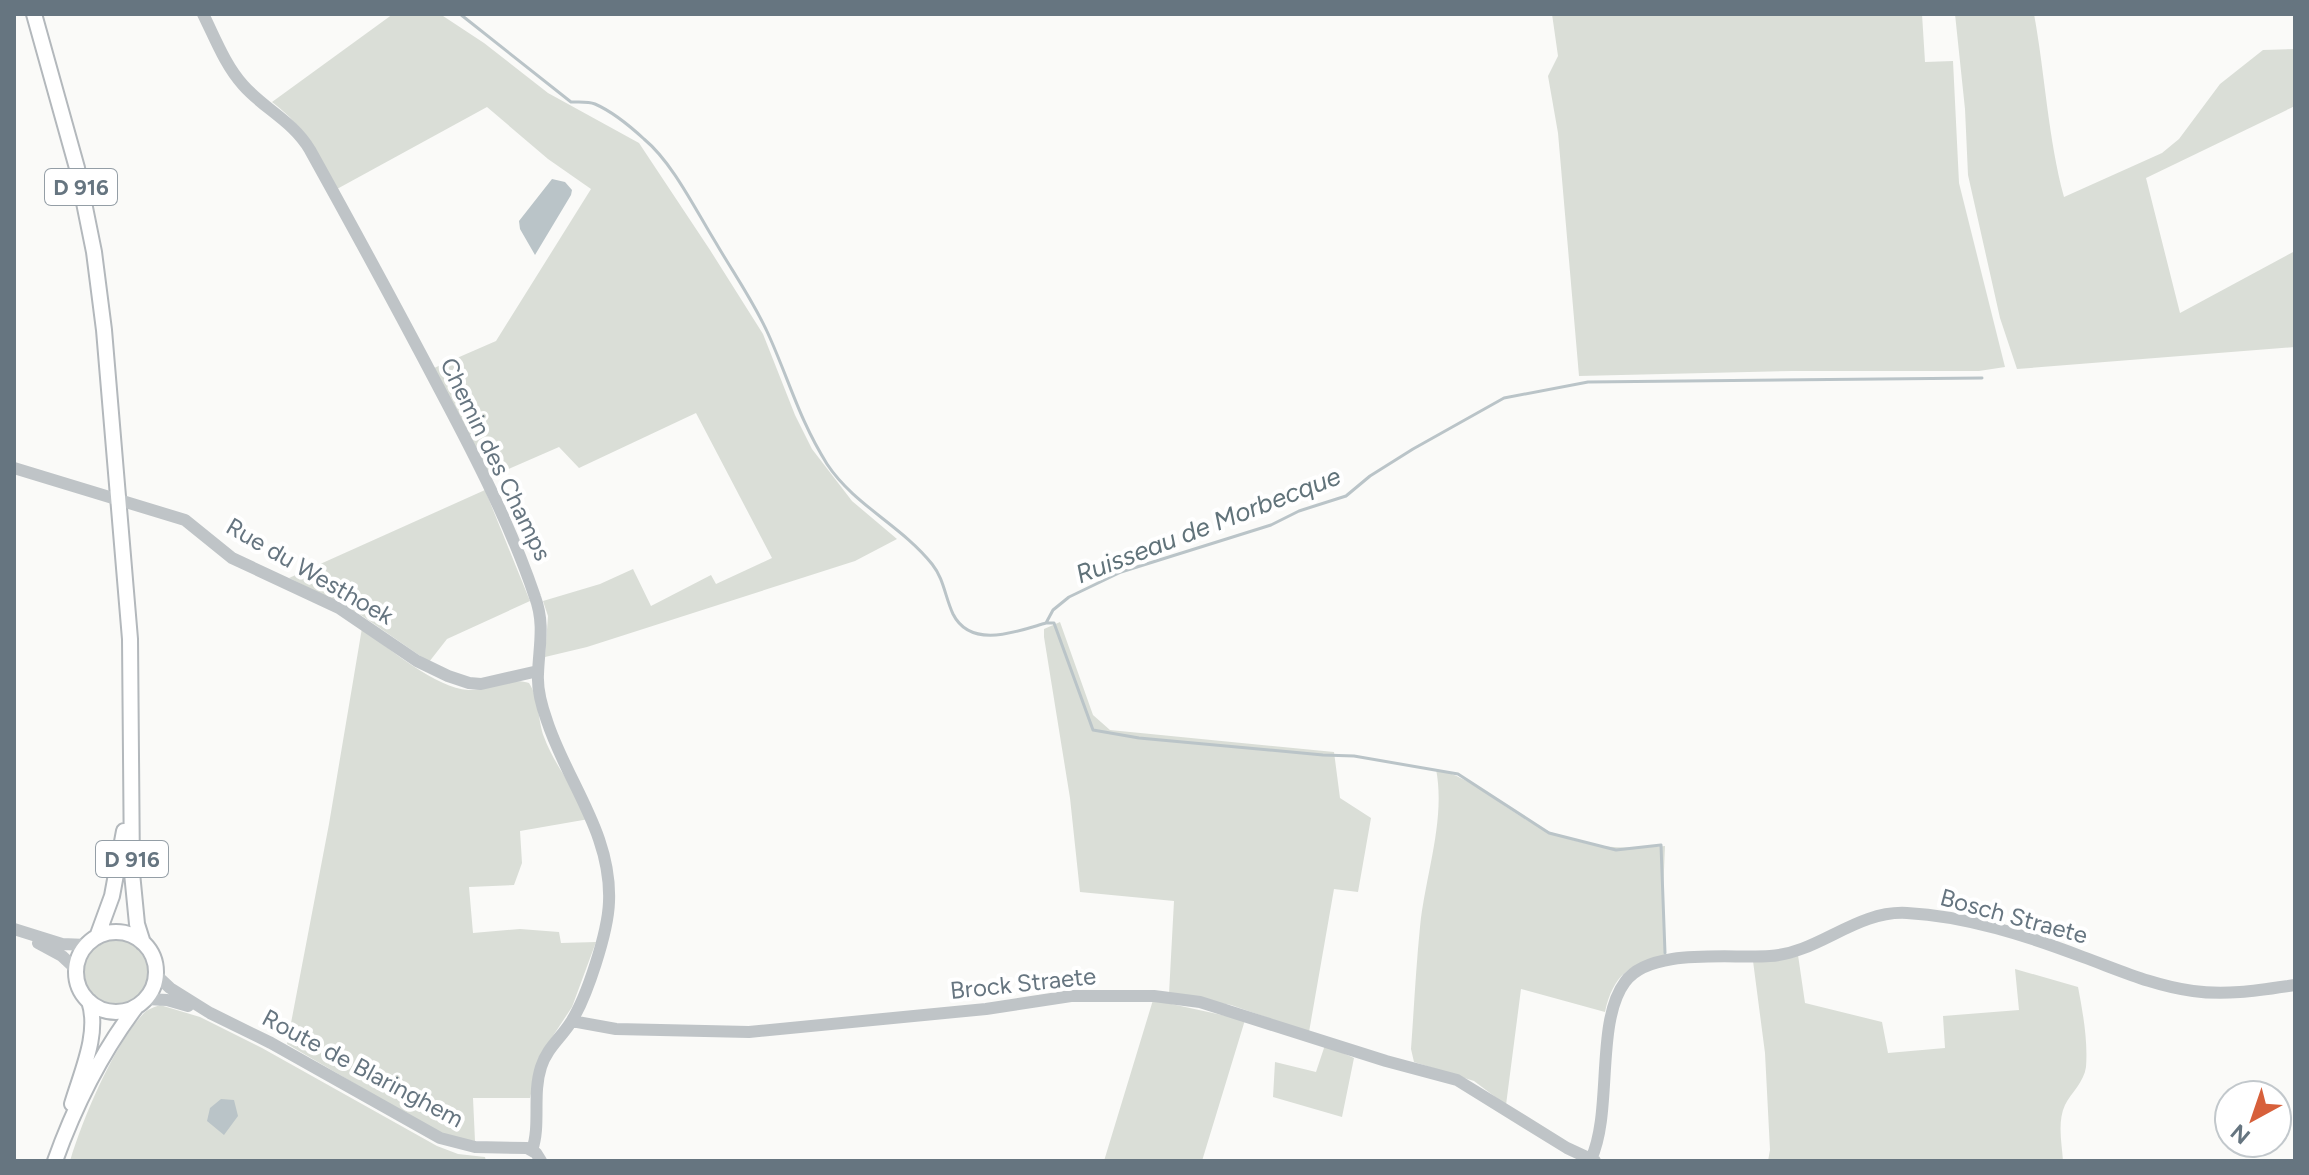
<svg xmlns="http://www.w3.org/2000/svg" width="2309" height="1175" font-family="Figtree,sans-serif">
  <rect width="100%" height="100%" fill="#fafaf8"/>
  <path fill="#daded7" d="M393,14H440L484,43L548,93L639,143L710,250L763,334L795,415L812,449L852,501L897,539L855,561L587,647L545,657L548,616L543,601L600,584L633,569L651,606L711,575L716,584L772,558L696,413L579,468L559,447L490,477L434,368L496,341L591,189L548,159L487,107L337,189C317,151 307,129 272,102Z
    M1552,14H1922L1925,62L1953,61L1959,183L2005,367L1979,371H1793L1579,376L1558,133L1548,76L1558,56Z
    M1955,14H2034C2045,74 2048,138 2064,197L2162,153L2179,139L2220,84L2263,50L2295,49V106L2146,178L2180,313L2295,251V347L2017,369L2000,318L1968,175L1965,109Z
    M485,490L530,601L447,639L429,662L358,613L289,578Z
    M1060,622L1093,715L1110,730L1334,752L1340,798L1371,818L1358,892L1334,889L1309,1032L1231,1005L1169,994L1174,901L1080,892L1070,798L1044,637V629Z
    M362,628C386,647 438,689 468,690C488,691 510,676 529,683C539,698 538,721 544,737C555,767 577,791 589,819L520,831L522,863L514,885L469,887L473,933L520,929L559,932L561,943L596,942L572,1007L539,1057L530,1098H473L475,1141L459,1140L434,1130L287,1044L329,824Z
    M1436,769C1465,776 1487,794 1511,810C1563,845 1604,851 1665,846L1663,894L1666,956C1630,963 1613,975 1605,1012L1521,989L1506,1105L1474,1081L1414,1062L1411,1049C1414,1008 1416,967 1420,927C1425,876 1446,820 1436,769Z
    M84 972a32 32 0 1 1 64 0a32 32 0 1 1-64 0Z
    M1798,955L1805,1003L1882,1022L1888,1053L1945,1048L1943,1016L2019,1010L2015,969L2078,987C2083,1013 2088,1041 2086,1067C2084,1082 2071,1093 2065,1105C2057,1122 2062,1144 2063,1161H1768L1770,1150L1765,1053L1753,961Z
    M1153,1000L1245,1020L1202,1161H1104Z
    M160,1005L200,1017L262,1048L437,1146L458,1154L485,1157L486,1161H70C83,1118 113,1046 144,1013C148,1009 155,1007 160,1005Z
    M1325,1045L1354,1058L1342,1117L1273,1097L1275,1062L1316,1072Z"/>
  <path fill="#bac4c8" d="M552,179L565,182L572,190L571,195L535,255L520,229L519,221Z
    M221,1099L234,1100L238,1116L224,1135L207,1121L210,1108Z"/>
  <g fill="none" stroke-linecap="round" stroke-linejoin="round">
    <path stroke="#bac4c8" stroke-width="3" d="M460,14L571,102C578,102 588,101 595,104C611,111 631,127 644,139C673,163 696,211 716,243C734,274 756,305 770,338C790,383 800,421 827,464C854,505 902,526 932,564C944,579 945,597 953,614C971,650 1018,631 1046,623L1053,610L1069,597L1121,572L1271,525L1299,511L1346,496L1370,476L1413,449L1504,398L1588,382L1982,378
      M1048,623H1054L1093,730L1139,738L1323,755L1354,756L1458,774L1549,833L1616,850L1661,845L1665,953"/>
    <defs>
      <path id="major" d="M34,14L77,168L94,252L104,330L130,639L132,873L137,924L143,943
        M76 972a40 40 0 1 1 80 0a40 40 0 1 1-80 0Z
        M97,937L112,896L124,831
        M72,1104C81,1073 100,1033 89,1001
        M55,1161C74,1108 102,1052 136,1007"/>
    </defs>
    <use href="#major" stroke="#b3b8bc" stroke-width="18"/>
    <path stroke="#bfc4c7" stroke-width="12" d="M203,14C215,38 225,65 243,85C264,109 293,121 310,150C355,231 399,312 442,394C477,460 511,526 535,597C545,624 539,646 538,674C537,690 542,707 547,721C567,782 612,834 609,902C608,932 587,997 571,1022C561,1038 547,1048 541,1067C532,1095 541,1125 532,1150
      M14,468L185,520L232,558L339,608L417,661L448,676L469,683L481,684L538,671
      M14,929L62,944L87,945
      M38,943L62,956L77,970
      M156,975L170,988L210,1013L271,1043L440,1138L475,1147L527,1148L536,1153L541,1161
      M146,999L167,1000L188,1006
      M572,1021L616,1029L749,1032L986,1009L1071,996H1154L1200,1002L1386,1061L1457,1080L1567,1148L1595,1161
      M1591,1159C1613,1112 1595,1022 1625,982C1650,947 1731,959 1770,956C1819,953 1856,910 1907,913C1966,916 2028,936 2083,957C2119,970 2154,986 2193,991C2227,996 2261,990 2295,985"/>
    <use href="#major" stroke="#fff" stroke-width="14"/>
  </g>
  <g text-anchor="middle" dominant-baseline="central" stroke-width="8" stroke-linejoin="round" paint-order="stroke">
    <g fill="#fff" stroke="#949ea6" stroke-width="2">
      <rect x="45" y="169" width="72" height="36" rx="6"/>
      <rect x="96" y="841" width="72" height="36" rx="6"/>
    </g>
    <g font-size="22" font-weight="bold" fill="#667580">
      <text x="81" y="187">D 916</text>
      <text x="132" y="859">D 916</text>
    </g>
    <g font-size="24" fill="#667580" stroke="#fff">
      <text transform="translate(496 459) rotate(64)">Chemin des Champs</text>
      <text transform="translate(310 571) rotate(30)">Rue du Westhoek</text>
      <text transform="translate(2014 916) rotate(15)">Bosch Straete</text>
      <text transform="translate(1023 983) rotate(-6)">Brock Straete</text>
      <text transform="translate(363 1068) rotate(28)">Route de Blaringhem</text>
    </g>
    <g font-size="26" font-style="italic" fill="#61737a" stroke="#fff">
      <text transform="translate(1208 525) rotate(-21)">Ruisseau de Morbecque</text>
    </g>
  </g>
  <rect width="2309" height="1175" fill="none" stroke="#667580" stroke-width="32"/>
  <g transform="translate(2253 1119) rotate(220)"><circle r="38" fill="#ffffff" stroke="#c2c8cc" stroke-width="2"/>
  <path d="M0-6L14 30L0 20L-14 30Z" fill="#d7603b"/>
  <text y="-12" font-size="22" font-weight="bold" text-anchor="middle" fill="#667580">N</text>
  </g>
</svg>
